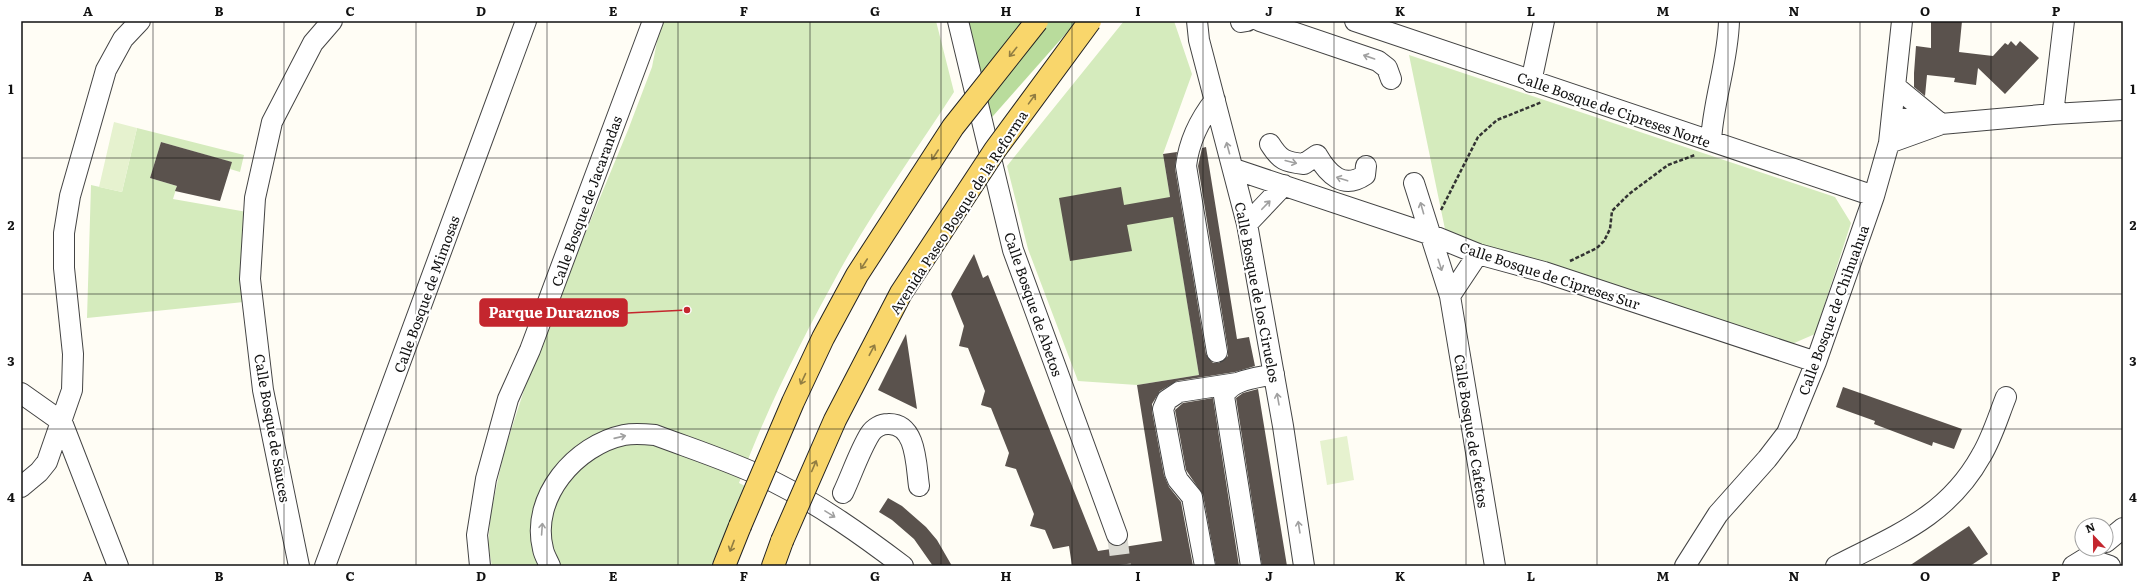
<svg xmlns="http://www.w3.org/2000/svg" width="2144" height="587" font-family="Literata,serif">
  <rect width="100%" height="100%" fill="#fffdf5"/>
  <path fill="#d5ebbd" d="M661,21H936L954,92C916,151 874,209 840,270C802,339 766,410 739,483L745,486L711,566H492L488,545L491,512L504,452L537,350L628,130L652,67Z
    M1124,21H1174L1192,74L1163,154L1199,375L1137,385L1078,381L1028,249L1007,166Z
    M1409,55L1835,197L1851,223L1815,334L1785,347L1446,234Z
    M137,128L244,155L240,172L230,169L231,162L161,142L150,178L177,186L173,199L247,212L244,302L87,318L91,185L122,192Z"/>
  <path fill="#b9dc9c" d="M964,21H1077L978,133Z"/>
  <path fill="#e6f2cf" d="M114,122L137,128L122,192L99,187Z
    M1347,436L1354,480L1327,485L1320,441Z"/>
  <path fill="#5a524d" d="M1931,21H1962L1959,52L1993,56L2005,43L2008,45L2011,41L2016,46L2020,41L2039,58L2005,94L1978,68L1976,85L1954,82L1955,78L1927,75L1925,96L1914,87V73L1916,46L1931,48Z
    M161,142L232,162L220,201L175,191L177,186L150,178Z
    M1206,147L1237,339L1249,337L1255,366L1235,372L1177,381L1160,391L1152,404V411L1164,475L1169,487L1181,502L1193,566H1072L1069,546L1053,549L1045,530L1030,526L1034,514L1016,469L1005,466L1009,453L991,408L981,405L985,391L968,348L959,346L964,326L951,294L974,254L983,278L988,275L1098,551L1162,541L1137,385L1199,375L1173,217L1127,225L1132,251L1070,261L1059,198L1121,187L1124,205L1170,197L1163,154L1177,152L1175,168L1206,354L1213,363H1219L1228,356V350L1198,166L1202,148Z
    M906,334L917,409L878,390Z
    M1843,387L1962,429L1954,449L1933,442L1932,446L1874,424L1875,421L1836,407Z
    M1258,389L1287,566H1262L1236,398L1243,393Z
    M1213,398L1239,566H1216L1203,495L1186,470L1175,410L1183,403Z
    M888,498L902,506L926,527L937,540L952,566H933L914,539L892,520L879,512Z
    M1969,526L1988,554L1970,566H1909Z"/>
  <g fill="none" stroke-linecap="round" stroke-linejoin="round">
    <path stroke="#dbdad3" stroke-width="20" stroke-dasharray="20 10" stroke-linecap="butt" d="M1117,535L1121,566"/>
    <defs>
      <path id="minor" d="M958,21L1013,250L1117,535
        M1197,21L1199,40L1247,224L1283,426L1304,566
        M1260,21L1378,61L1387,68L1391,79
        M1355,21L1874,196
        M1241,22L1247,21
        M1531,82L1544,21
        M1896,87L1941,124
        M1215,100C1200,119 1189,141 1186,166L1217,352
        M2053,114L2064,21
        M1892,117L1941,124L2053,114L2123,110
        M1711,141C1713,101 1728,62 1729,21
        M1889,143L1939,125
        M1270,144C1280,160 1285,162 1304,164L1317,155C1328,174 1343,190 1365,175L1366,166
        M1234,169L1429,234L1478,254L1544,272L1816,362
        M1414,183L1450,296L1495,566
        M1247,224L1284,185
        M1450,296L1478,254
        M21,393L62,422L118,566
        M21,487L39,472L47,462L72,390L73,354L64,268V233L70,196L106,70L123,39L140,21
        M843,493C852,474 859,452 870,434C874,428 881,424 888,424C917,423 916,466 919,486
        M2106,542L2123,528
        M299,566L263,390L250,279L255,198L272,122L313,43L332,21
        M325,566L526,21
        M480,566L477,535L486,479L508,399L530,350L653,21
        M550,566C548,561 544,555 543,549C530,497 576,445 624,435C634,433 645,434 655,435C695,450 736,463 774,482C820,505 862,535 903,566
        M1205,566L1192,497L1178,480L1175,473L1163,409L1167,400L1179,392L1237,383
        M1251,566L1224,396C1231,379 1258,378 1274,374
        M1685,566L1718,514L1767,459L1787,433L1816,362L1874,196L1889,143L1902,21
        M1836,566C1894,536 1947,517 1981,456C1992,438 1998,417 2006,397
        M2073,566L2086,558L2110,566"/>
      <path id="major" d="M724,566L740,526
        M773,566L782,541"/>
    </defs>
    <use href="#minor" stroke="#444" stroke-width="22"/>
    <use href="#major" stroke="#222" stroke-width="24"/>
    <path stroke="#333" stroke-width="2.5" stroke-dasharray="4 2" stroke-linecap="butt" d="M1441,210L1478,137L1497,120L1542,102
      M1570,261L1597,248L1604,241L1610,229L1612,211L1629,194L1668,165L1695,155"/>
    <use href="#minor" stroke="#fff" stroke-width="20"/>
    <use href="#major" stroke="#f9d66b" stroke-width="22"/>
    <defs>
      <path id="major-bridge" d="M740,526L793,402L823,338L857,275L953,127L1037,21
        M782,541L835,420L901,293L995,150L1090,21"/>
    </defs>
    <use href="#major-bridge" stroke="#222" stroke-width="24" stroke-linecap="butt"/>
    <use href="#major-bridge" stroke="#f9d66b" stroke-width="22"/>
  </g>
  <defs><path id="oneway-shaft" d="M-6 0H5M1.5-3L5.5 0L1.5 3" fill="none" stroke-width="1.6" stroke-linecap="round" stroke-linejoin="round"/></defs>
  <g stroke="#917d42">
    <use href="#oneway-shaft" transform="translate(1013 52) rotate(129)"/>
    <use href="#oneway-shaft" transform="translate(1032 99) rotate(-54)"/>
    <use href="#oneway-shaft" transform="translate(935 155) rotate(123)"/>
    <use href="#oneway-shaft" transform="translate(864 264) rotate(123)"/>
    <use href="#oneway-shaft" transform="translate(872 350) rotate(-62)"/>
    <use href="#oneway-shaft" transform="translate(803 379) rotate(115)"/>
    <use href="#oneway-shaft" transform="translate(814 466) rotate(-67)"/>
    <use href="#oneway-shaft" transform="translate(732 546) rotate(111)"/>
  </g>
  <g stroke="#a0a0a0">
    <use href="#oneway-shaft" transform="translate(1369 57) rotate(-161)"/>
    <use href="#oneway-shaft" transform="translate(1228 148) rotate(-105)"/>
    <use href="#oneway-shaft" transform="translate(1291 162) rotate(14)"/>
    <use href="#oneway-shaft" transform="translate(1342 179) rotate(-162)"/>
    <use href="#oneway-shaft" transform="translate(1266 205) rotate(-46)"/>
    <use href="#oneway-shaft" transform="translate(1422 208) rotate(-106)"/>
    <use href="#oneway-shaft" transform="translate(1440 265) rotate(72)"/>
    <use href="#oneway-shaft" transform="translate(1278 399) rotate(-100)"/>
    <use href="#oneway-shaft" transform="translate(620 437) rotate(-13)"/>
    <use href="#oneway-shaft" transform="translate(830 514) rotate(32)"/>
    <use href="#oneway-shaft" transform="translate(1299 527) rotate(-99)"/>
    <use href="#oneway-shaft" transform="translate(542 529) rotate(-86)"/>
  </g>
  <path fill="none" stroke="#111" stroke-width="1" stroke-opacity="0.55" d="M153,21V566M284,21V566M416,21V566M547,21V566M678,21V566M810,21V566M941,21V566M1072,21V566M1203,21V566M1334,21V566M1466,21V566M1597,21V566M1728,21V566M1860,21V566M1991,21V566M21,158H2123M21,294H2123M21,429H2123"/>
  <g text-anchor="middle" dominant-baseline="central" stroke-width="4" stroke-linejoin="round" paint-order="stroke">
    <g font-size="14" fill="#111" stroke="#fff">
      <text transform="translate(1614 109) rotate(19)">Calle Bosque de Cipreses Norte</text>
      <text transform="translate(586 201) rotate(-70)">Calle Bosque de Jacarandas</text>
      <text transform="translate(958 212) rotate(-57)">Avenida Paseo Bosque de la Reforma</text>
      <text transform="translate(1550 275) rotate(18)">Calle Bosque de Cipreses Sur</text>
      <text transform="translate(1258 292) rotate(79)">Calle Bosque de los Ciruelos</text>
      <text transform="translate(426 294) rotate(-70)">Calle Bosque de Mimosas</text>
      <text transform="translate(1034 304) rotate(71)">Calle Bosque de Abetos</text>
      <text transform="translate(1833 310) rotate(-70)">Calle Bosque de Chihuahua</text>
      <text transform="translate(273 428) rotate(80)">Calle Bosque de Sauces</text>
      <text transform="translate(1472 431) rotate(81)">Calle Bosque de Cafetos</text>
    </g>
  </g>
  <path fill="none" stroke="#c4262e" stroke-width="1.5" d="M687 310L627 313"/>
  <circle fill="#c4262e" stroke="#fff" stroke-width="1.5" cx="687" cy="310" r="4"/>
  <rect fill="#c4262e" stroke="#c4262e" stroke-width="1.5" x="480" y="299" width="147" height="27" rx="4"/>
  <g font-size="15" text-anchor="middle" font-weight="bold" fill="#fff">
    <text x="554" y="318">Parque Duraznos</text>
  </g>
  <rect width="2144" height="587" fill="none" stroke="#ffffff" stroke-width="44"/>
  <g transform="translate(2094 537) rotate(338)"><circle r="19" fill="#ffffff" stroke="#a0a0a0"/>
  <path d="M0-3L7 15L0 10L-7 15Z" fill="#c4262e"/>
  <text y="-6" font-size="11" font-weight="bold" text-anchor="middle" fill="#111111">N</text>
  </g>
  <rect x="22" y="22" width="2100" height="543" fill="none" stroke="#111" stroke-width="1.5"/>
  <g font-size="13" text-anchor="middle" font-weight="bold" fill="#111">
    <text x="88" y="16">A</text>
    <text x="219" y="16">B</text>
    <text x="350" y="16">C</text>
    <text x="481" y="16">D</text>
    <text x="613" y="16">E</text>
    <text x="744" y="16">F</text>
    <text x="875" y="16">G</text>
    <text x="1006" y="16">H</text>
    <text x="1138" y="16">I</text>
    <text x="1269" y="16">J</text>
    <text x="1400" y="16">K</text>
    <text x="1531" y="16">L</text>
    <text x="1663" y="16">M</text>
    <text x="1794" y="16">N</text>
    <text x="1925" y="16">O</text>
    <text x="2056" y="16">P</text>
    <text x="11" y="94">1</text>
    <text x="2133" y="94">1</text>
    <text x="11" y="230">2</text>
    <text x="2133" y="230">2</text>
    <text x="11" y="366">3</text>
    <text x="2133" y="366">3</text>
    <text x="11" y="502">4</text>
    <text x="2133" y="502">4</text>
    <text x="88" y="581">A</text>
    <text x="219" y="581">B</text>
    <text x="350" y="581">C</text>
    <text x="481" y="581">D</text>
    <text x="613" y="581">E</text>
    <text x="744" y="581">F</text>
    <text x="875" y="581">G</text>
    <text x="1006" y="581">H</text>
    <text x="1138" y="581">I</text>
    <text x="1269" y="581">J</text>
    <text x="1400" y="581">K</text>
    <text x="1531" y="581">L</text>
    <text x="1663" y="581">M</text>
    <text x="1794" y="581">N</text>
    <text x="1925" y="581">O</text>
    <text x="2056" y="581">P</text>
  </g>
</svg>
